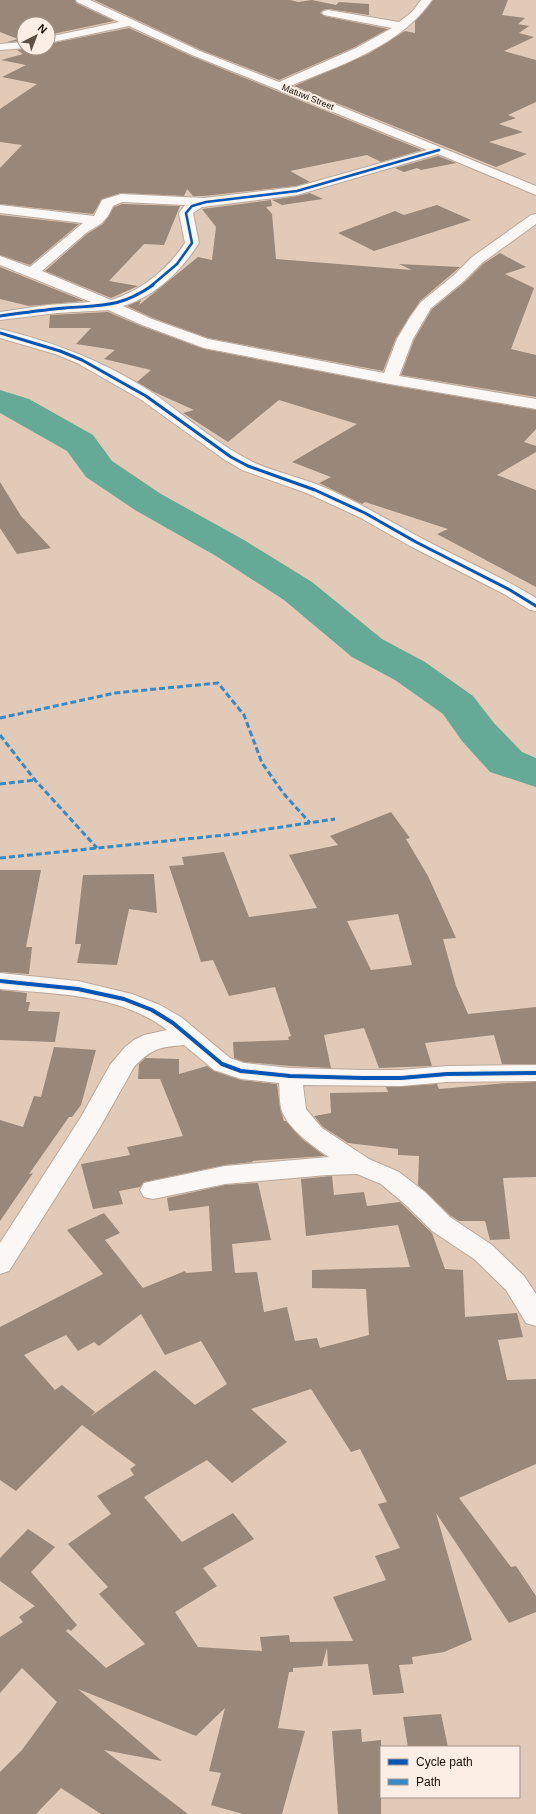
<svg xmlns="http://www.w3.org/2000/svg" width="536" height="1814" font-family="Arial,sans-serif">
  <rect width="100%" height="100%" fill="#e2cab8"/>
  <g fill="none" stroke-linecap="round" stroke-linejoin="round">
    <path fill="#65aa96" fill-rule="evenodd" d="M0,390L29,399L93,435L112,461L161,494L244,540L312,582L382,639L425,662L473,696L494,723L522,752L536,758V787L490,772L462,741L443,714L395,680L352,657L284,600L216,556L135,510L86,477L67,451L0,413Z"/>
  </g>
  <path fill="#998779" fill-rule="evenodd" d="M0,0H75L76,3L114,21L48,35V24H24V41L7,42L18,39L0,32Z
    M94,0H290L298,2L312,0L336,5L339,2L369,4V15L328,9L323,10L320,13L324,16L388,29L355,47L279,80L201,50Z
    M433,0H508L502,15L525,18L518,24L529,26L519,33L534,37L504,51L536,60V102L508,115L516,118L499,124L523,132L489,142L527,154L496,167L294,86L368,54L405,31L415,33V21Z
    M129,28L191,56L422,150L381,162L367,155L290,171L310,182L296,186L204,196H193L187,189L184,196L121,193L102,199L93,214L0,204V168L22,145L0,142V109L37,84L2,77L26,65L1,60L23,54L17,50L27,48H48V44Z
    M438,156L456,163L421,170L417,168L404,172L395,168Z
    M310,193L323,199L282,205L272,200L297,196Z
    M271,200L272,206L266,207L272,214L276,259L412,270L399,264L460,267L420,301L396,338L383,371L208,338L153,318L127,306L141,300L139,305L198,257L212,260L216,227L202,209Z
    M122,204L180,206L164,245L144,244L109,281L138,286L111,298L45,271L87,234L103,224L114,207Z
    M437,205L471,220L374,251L338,233L395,211L404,215Z
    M0,215L79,224L30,265L0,255Z
    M500,253L526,267L505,274L534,288L511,349L536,355V397L401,375L414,340L432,309L465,282L483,264Z
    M0,267L84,301L29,306L0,299Z
    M108,312L141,326L204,349L390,385L536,410V429L524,442L536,446V452L497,475L536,490V587L437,534L448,529L365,502L362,504L319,483L331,477L292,462L357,424L279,400L228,442L183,413L194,410L154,392L137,382L151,370L104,359L115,350L76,344L91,328H49L50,315Z
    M0,482L21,516L51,548L17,554L0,528Z
    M391,812L410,838L406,839L428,876L456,938L443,939L456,986L468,1014L536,1007V1064H502L494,1035L425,1043L432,1066L379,1068L364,1028L324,1035L331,1068L290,1066L244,1062L234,1058L233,1042L289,1040L288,1037L291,1036L275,987L229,996L213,960L201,962L169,866L184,865L182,857L224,852L249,917L317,908L289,855L338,845L330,836ZM398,914L412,965L371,970L347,921Z
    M0,870H41L26,947H32L29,974L0,972Z
    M154,874L157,913L129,909L117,965L77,963L81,944H75L83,875Z
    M0,990L27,993L26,1002H30L28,1011L60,1012L55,1042L0,1040Z
    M54,1047L96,1050L81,1105L72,1117H69L29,1174L33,1173L0,1221V1120L23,1127L34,1096L41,1097Z
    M145,1058L179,1059V1074L207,1066L214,1071L241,1080L277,1084L280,1108L284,1121H286L302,1139L325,1156L252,1161L253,1162L225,1165L144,1182L140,1187L119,1191L123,1204L93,1209L81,1164L130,1155L127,1147L183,1136L160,1079H138L139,1064Z
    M536,1082V1177L503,1178L510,1239L490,1240L485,1221H459L451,1216L418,1185L419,1156L398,1155V1149L348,1143L323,1127L314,1116L331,1113L330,1093L388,1092L386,1087L437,1084L439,1089L507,1083Z
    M332,1176L334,1195L364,1192L367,1206L400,1202L432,1233L445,1269L463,1270L465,1317L517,1313L523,1337L498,1340L507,1380L536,1379V1464L459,1498L511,1567L516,1566L536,1596V1612L509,1623L436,1513L472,1640L444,1652L412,1657L413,1664L399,1665L404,1693L373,1695L368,1664L328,1666L327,1648L322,1666L293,1668V1672H289L278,1728L305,1731L282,1814H243L211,1805L221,1773L209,1771L225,1708L196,1736L78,1689L162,1761L104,1750L188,1814H101L61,1788L36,1814H0V1772L22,1750L57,1702L22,1668L0,1693V1637L23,1622L19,1617L35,1606L0,1581V1558L28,1529L55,1547L31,1572L77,1625L71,1631L68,1629L66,1631L106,1668L145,1644L99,1594L108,1587L68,1544L111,1514L97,1496L134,1475L130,1469L136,1465L82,1425L16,1491L0,1480V1327L103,1274L67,1230L104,1213L120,1233L105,1240L143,1288L185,1271L186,1273L212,1271L209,1206L169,1211L167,1198L225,1185L258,1183L271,1240L232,1244L235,1273L257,1272L264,1312L287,1307L295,1341L317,1338L320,1348L369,1335L366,1289L312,1288V1270L410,1267L398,1225L306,1236L301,1179ZM141,1314L165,1355L201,1341L227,1384L195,1405L155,1370L90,1417L95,1412L62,1385L55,1390L24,1355L66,1335L78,1351L94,1342L99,1346ZM311,1389L351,1452L360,1449L387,1502L378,1504L400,1548L375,1556L386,1580L333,1597L353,1641L290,1642L289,1635L260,1637L262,1651L198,1647L175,1612L217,1586L203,1568L254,1539L233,1513L182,1542L144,1497L207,1460L232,1483L287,1442L251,1409Z
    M441,1714L448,1747H408L403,1717Z
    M361,1729L362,1742L381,1740V1814H338L332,1731Z"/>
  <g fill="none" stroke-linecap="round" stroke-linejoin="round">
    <defs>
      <path id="minor" d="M76,0H90L200,51L279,82L356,48L392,28L324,15L322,13L324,11L328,10L399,22L412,12L421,0H432C401,46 339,66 290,86L536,186V195L438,154L297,195L202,207L193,213L199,243C181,271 156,296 123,306L152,319L208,339L384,373L397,339L410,317L421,302L454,275L472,257L531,215L536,214V224L482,263L464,281L431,308L413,339L399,376L536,399V409L390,384L204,348L142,325L108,310L57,313L0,320V312L48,305L91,302L0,265V256L30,267L83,223L0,213V205L94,216L102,200L121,194L204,198L296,187L427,150L192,55L129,26L48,43V37L119,22L77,2ZM122,202L185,205L179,213L185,243C167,270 141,291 111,300L42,271L86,233L102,223L108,216L113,206Z
        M24,42V48H26L0,50V44Z
        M0,329C54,342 106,362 153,393C186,416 216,444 253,462C274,472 299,477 321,486C357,501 389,521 423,539C461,559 500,576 536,598V611L530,610L504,594L410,546L359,517L309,494L242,470L225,460L140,399L77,363L55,354L0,338Z
        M0,973L78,981L132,994L160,1005L181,1017L230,1058L244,1063L290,1068L362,1070H401L447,1066L536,1065V1081L447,1082L401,1086L303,1085L306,1109L322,1128L369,1159L399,1172L425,1192L450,1217L492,1245L524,1276L536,1294V1326L526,1323L506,1290L474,1259L432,1231L407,1206L381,1184L357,1174L327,1175L225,1184L153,1199L144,1197L140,1190L144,1183L153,1181L225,1166L329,1157C314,1147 289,1130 282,1111C279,1103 280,1092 279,1083L241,1079L214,1070L184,1045C159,1047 151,1049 134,1067L99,1129L9,1271L0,1274V1243L81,1117L110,1065L125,1047L134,1040L144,1035L167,1030C121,994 55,994 0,989Z"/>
    </defs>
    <use href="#minor" stroke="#bba89a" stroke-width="2"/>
    <use href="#minor" fill="#fbf7f4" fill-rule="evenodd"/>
    <path stroke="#388ac5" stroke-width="3" stroke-dasharray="6 3" stroke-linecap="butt" d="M0,718L115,693L218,683L244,715L262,763L284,794L310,823
      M0,735L35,780L97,848
      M0,784L35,780
      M0,858L235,834L335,819"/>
    <defs>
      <path id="cycleway-far2" d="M151,286L177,264L192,243L186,213L192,206L206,202L297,191L439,150"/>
      <path id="cycleway-far1" d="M0,316C21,313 43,310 65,308C102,305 120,308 153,285
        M0,333L60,351L82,360L146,396L231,457L248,466L315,490L365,513L416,542L510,590L536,606"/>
      <path id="cycleway" d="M0,981L78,989L124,999L152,1010L173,1023L222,1064L241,1071L290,1076L362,1078H401L447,1074L536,1073"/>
    </defs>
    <use href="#cycleway-far2" stroke="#fceee5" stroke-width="4"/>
    <use href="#cycleway-far1" stroke="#fceee5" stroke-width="5"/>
    <use href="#cycleway" stroke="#fceee5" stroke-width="6"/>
    <use href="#cycleway-far2" stroke="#0057b8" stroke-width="2.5"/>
    <use href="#cycleway-far1" stroke="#0057b8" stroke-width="3"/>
    <use href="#cycleway" stroke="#0057b8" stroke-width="4"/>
  </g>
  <g text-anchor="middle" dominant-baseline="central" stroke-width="4" stroke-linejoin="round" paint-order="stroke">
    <g font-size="9" fill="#1b0c03" stroke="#fceee5">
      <text transform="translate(308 97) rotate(22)">Matuwi Street</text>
    </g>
  </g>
  <rect x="380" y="1746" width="140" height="52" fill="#fceee5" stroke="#a2948b"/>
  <rect x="388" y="1759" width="20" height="6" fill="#0057b8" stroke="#a2948b"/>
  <text x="416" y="1766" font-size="12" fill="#1b0c03">Cycle path</text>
  <rect x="388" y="1779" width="20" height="6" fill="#388ac5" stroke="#a2948b"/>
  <text x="416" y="1786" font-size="12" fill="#1b0c03">Path</text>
  <g transform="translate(36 36) rotate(42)"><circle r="19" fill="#fceee5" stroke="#a2948b"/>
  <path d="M0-3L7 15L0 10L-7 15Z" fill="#614e42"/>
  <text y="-6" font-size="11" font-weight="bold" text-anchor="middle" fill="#1b0c03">N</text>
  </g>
</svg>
